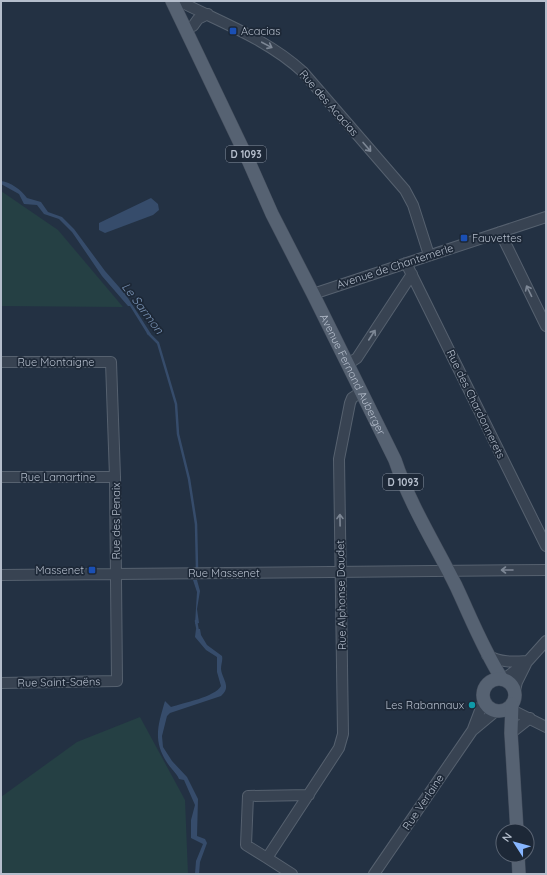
<svg xmlns="http://www.w3.org/2000/svg" width="547" height="875" font-family="Quicksand,sans-serif">
  <rect width="100%" height="100%" fill="#233143"/>
  <path fill="#254044" d="M1,191L58,230L123,307L1,306Z
    M140,717L185,800L188,874H1V797L77,742Z"/>
  <path fill="#364c6b" d="M1,181C11,182 21,190 27,198L41,202L48,212L62,217L74,229L105,271L126,295L151,334L148,335L130,306H128L102,276L72,232L59,219L44,214L37,205L24,204L19,194L1,184Z
    M151,198L158,204L159,210L153,215L105,233L99,230V223Z
    M193,580H197L200,591L197,609L199,623L195,624L197,592Z
    M196,629H200L201,635L207,645L222,656C223,660 221,664 221,669C222,679 232,687 221,696L170,713L167,716L162,736L163,747L172,761L187,777L198,799L197,836L205,839L207,843L200,862L199,874H195L196,861L203,844L191,838V820L195,805L184,780L179,779C176,772 170,768 166,761C153,740 158,725 165,701L171,707C183,703 215,697 221,686L217,672V657L206,650L195,637Z"/>
  <g fill="none" stroke-linecap="round" stroke-linejoin="round">
    <path stroke="#364c6b" stroke-width="2.5" d="M148,333L158,343L176,404L178,434L189,479L196,524L197,568
      M196,621L198,632"/>
    <defs>
      <path id="minor" d="M179,1C222,23 267,39 303,72L405,190L413,205L429,255
        M193,26L198,19L208,14
        M500,232L546,326
        M406,263L546,546
        M313,294L546,217
        M1,362H111L115,477L117,681L1,683
        M348,364L357,358L412,274
        M1,477H115
        M1,575L546,570
        M487,655C501,663 513,662 528,661
        M504,679L528,661L546,641
        M515,690L517,682L526,664
        M508,708L546,727
        M473,729L484,700
        M511,733L530,718
        M267,858L246,845L248,796L309,795
        M292,874L267,858L339,748L343,734L339,459L350,403L352,398L361,392
        M374,874L472,731L496,711"/>
      <g id="major">
        <path id="s1" d="M172,1L249,162L272,214L313,294L395,460C410,505 435,544 456,586C471,618 483,649 502,679"/>
        <circle cx="499" cy="695" r="16"/>
        <path d="M512,704L511,733L517,831"/>
        <path d="M518,855L519,874"/>
      </g>
    </defs>
    <use href="#minor" stroke="#56616f" stroke-width="12"/>
    <use href="#major" stroke="#424c5b" stroke-width="14"/>
    <use href="#minor" stroke="#384352" stroke-width="10"/>
    <use href="#major" stroke="#566272" stroke-width="13"/>
  </g>
  <defs><path id="oneway-shaft" d="M-6 0H5M1.5-3L5.5 0L1.5 3" fill="none" stroke-width="1.6" stroke-linecap="round" stroke-linejoin="round"/></defs>
  <g stroke="#7d8795">
    <use href="#oneway-shaft" transform="translate(267 45) rotate(28)"/>
    <use href="#oneway-shaft" transform="translate(367 147) rotate(49)"/>
    <use href="#oneway-shaft" transform="translate(529 291) rotate(-116)"/>
    <use href="#oneway-shaft" transform="translate(372 335) rotate(-57)"/>
    <use href="#oneway-shaft" transform="translate(340 520) rotate(-91)"/>
    <use href="#oneway-shaft" transform="translate(507 570) rotate(180)"/>
  </g>
  <g fill="#1a4fb4" stroke="#1d2837" stroke-width="1.5">
    <rect x="229" y="27" width="8" height="8" rx="2"/>
    <rect x="460" y="234" width="8" height="8" rx="2"/>
    <rect x="88" y="566" width="8" height="8" rx="2"/>
  </g>
  <circle fill="#0f9aa8" stroke="#1d2837" stroke-width="1.5" cx="472" cy="705" r="4"/>
  <g text-anchor="middle" dominant-baseline="central" stroke-width="3.5" stroke-linejoin="round" paint-order="stroke">
    <g fill="#1d2837" stroke="#87919f" stroke-width="1">
      <rect x="226" y="146" width="40" height="16" rx="3"/>
      <rect x="383" y="474" width="40" height="16" rx="3"/>
    </g>
    <g font-size="10" font-weight="bold" fill="#b5becc">
      <text x="246" y="154">D 1093</text>
      <text x="403" y="482">D 1093</text>
    </g>
    <g font-size="11" fill="#b5becc" stroke="#1d2837" text-anchor="start">
      <text x="241" y="31">Acacias</text>
      <text x="472" y="238">Fauvettes</text>
      <text x="84" y="570" text-anchor="end">Massenet</text>
      <text x="464" y="705" text-anchor="end">Les Rabannaux</text>
    </g>
    <g font-size="11" fill="#b5becc" stroke="#1d2837">
      <text transform="translate(329 103) rotate(49)">Rue des Acacias</text>
      <text transform="translate(395 266) rotate(-18)">Avenue de Chantemerle</text>
      <text x="56" y="362">Rue Montaigne</text>
      <text stroke="none"><textPath href="#s1" startOffset="415">Avenue Fernand Auberger</textPath></text>
      <text transform="translate(476 404) rotate(64)">Rue des Chardonnerets</text>
      <text x="58" y="477">Rue Lamartine</text>
      <text transform="translate(116 521) rotate(-90)">Rue des Penaix</text>
      <text x="224" y="573">Rue Massenet</text>
      <text transform="translate(341 595) rotate(-91)">Rue Alphonse Daudet</text>
      <text transform="translate(59 682) rotate(-1)">Rue Saint-Saëns</text>
      <text transform="translate(423 802) rotate(-56)">Rue Verlaine</text>
    </g>
    <g font-size="12" font-style="italic" fill="#7a94b6" stroke="#1d2837">
      <text transform="translate(143 308) rotate(53)">Le Sarmon</text>
    </g>
  </g>
  <rect width="547" height="875" fill="none" stroke="#b5becc" stroke-width="4"/>
  <g transform="translate(515 843) rotate(306)"><circle r="19" fill="#1d2837" stroke="#5a6473"/>
  <path d="M0-3L7 15L0 10L-7 15Z" fill="#87b6ff"/>
  <text y="-6" font-size="11" font-weight="bold" text-anchor="middle" fill="#b5becc">N</text>
  </g>
</svg>
